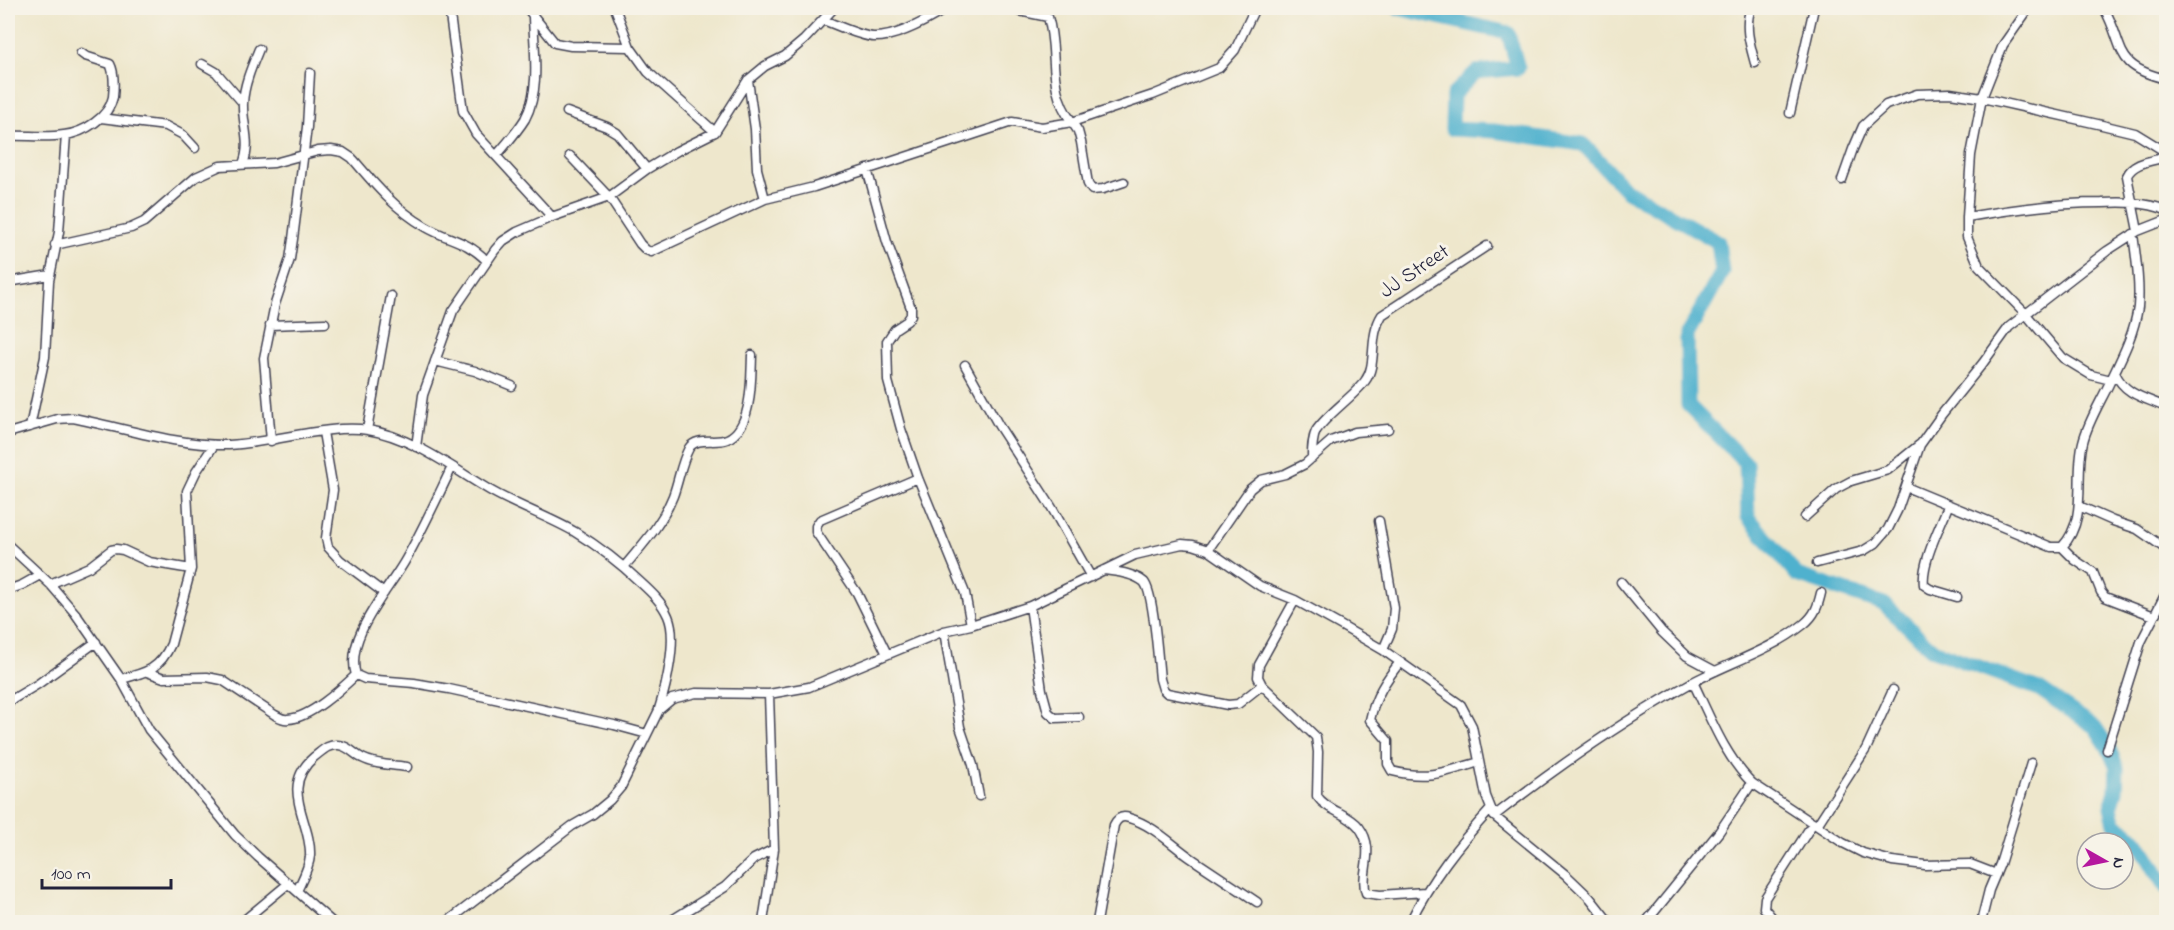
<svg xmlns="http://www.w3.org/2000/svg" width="2174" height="930" font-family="'Indie Flower',sans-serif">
  <rect width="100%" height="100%" fill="#f7f3e8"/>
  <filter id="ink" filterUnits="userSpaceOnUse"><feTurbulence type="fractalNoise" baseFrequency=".0167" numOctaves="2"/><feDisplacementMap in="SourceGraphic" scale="12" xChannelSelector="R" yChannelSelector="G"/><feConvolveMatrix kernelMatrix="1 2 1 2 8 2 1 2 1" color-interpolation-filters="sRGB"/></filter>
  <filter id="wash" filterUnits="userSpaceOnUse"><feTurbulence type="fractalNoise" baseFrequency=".008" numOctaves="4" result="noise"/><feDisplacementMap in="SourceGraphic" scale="24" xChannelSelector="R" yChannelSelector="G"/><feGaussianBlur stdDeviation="1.35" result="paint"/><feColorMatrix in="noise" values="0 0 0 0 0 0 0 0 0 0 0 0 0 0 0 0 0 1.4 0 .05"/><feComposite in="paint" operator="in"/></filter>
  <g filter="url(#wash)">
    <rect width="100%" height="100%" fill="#eee7cc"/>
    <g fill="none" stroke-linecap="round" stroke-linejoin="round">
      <path stroke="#4fb1ce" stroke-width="15" d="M1398,8L1508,33L1518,68L1476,72L1453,95L1452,129L1494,131L1583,144L1626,190L1718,242L1722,272L1687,335L1688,405L1746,463L1748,517L1797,575L1884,604L1933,650L2039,689L2095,727L2108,747L2117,768L2116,791L2111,808L2115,824C2144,839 2148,863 2166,887"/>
    </g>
  </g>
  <g filter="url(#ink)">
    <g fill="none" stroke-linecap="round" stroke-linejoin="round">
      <defs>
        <path id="street" d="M449,8L463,111L476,134L552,217
          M527,8L555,43L571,46L630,47
          M615,8L630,47L648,72L715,132
          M1005,8L1048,17C1059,54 1046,88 1072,122L1153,95L1219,68L1235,50L1255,8
          M1751,8C1744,26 1750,45 1755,63
          M2029,8L2003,45L1982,98L1971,155L1967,217V237L1979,266L2025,313L2063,358L2091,375L2111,380
          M2104,8C2126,48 2112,66 2166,79
          M823,20C837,25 859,36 873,37C897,38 928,20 947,8
          M202,64L216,72L243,103
          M748,80L755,129L757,169L765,199
          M567,112L607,127L617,133L647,169
          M1790,113L1814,8
          M101,118L166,126L183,135L195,148
          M8,136C26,135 46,138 64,135C84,133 109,117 113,97C114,87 115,73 110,64L85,56L81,53
          M496,156C506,144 517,132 525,119C541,89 534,49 533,17
          M570,156L609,197L640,244L646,250L651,252L765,199L814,187L1012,122L1042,127L1072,122L1078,131L1081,142L1088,184L1092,190L1103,189L1124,182
          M243,164C252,142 242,125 243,103C244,84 252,66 259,49
          M867,169L887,242L911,308V315L907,321L895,329L887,341L888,381L901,429L918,478L965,593L971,625
          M1842,180L1853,149L1863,126L1886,105L1917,94L1950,93L1982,98L2102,125L2135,133L2166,152
          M1967,217C2012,209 2056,203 2102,203C2124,202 2145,202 2166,210
          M2138,231L2127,176C2133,162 2153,161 2166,157
          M55,245L131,228L144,222L196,177L220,166L274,163L318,151L331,150L343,152L352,158C375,185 395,209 426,227C450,241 465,239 487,261
          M8,282L50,275
          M270,325L325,323
          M435,361L475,371L512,386
          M965,365L999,426L1052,508L1091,577
          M2115,373C2125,395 2145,398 2166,407
          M30,427L45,357L49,281L59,232L66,135
          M367,430L391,296
          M323,432L333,490L326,538L328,547L340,560L384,593
          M8,433L57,419L73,418C124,428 177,446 229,445C271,443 329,424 368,430C413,437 455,470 493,492C520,507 549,517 575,532C598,546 620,563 640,582C651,592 662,602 668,616C678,638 666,687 659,709
          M271,441L264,358L275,304L290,259L293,239L307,127L310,73
          M416,447L423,395L453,311L495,250L503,241L517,232L552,217L609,197L647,169L677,151L715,132L748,80L765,66L785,56L804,40L834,8
          M1312,458C1312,449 1312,439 1316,431C1326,415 1353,397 1365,381C1378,364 1368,337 1382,315L1487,246
          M452,467C437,498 423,529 406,559C389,590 344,637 356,675L365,679L414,683L449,689L614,725L647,734
          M1906,487L2051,547H2062C2089,518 2074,477 2083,442C2088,422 2100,403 2109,384C2121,359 2134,335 2138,307C2140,283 2136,258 2133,234
          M1948,506C1940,527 1921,563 1924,585L1930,589L1957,597
          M2079,506L2113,521L2137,529L2166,549
          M1805,517L1836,489L1851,481L1888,470L1919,445
          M1379,521L1394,608L1392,629L1383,650
          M8,545L50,584L75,613L121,679L149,730L235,835L258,857L332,922
          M2062,547L2075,560L2093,572L2101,592L2105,597L2154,616
          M1208,550L1250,489L1261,480L1285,474L1305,464L1331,441L1355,432L1388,429
          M1817,563L1863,551L1876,543L1888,529L1898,509L1920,445L1942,414L1983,363L2009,327L2107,251L2138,231L2166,220
          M624,567C643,544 662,524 673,496C679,480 681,463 689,448C697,436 716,444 727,439C753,428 751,378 752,355
          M1104,570C1117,572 1133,573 1144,582C1154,593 1158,661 1160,679L1163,689L1167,693L1228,705L1238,704L1262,685
          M1621,582L1662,632L1687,656L1715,671
          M50,584L89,567L111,550L116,549L123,550L149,562L191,569
          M8,590L22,585L40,575
          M1295,600L1259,665L1258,677L1262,685L1316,737L1318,752L1317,796C1327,811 1348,813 1359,827C1377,851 1359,873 1366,893L1380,895L1425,892
          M1030,606L1042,690L1048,712L1055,718L1079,717
          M944,631L960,727L973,765L979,796
          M887,654L857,593L816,532V526L820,520L918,478
          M1400,662C1386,680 1375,696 1370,720L1388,741V764L1392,771C1427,780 1446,772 1479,762
          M147,672L164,678L207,677L222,680L275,715C279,717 283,720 288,719C310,718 340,690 356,675
          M121,679C146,673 160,669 171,644L191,569L187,491L196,472L214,445
          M1693,682C1710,717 1724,755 1752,783L1843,843L1863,853L1892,861L1925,865L1970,864L1996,874
          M8,702L38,684L96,642
          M2107,750L2141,642L2166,593
          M1494,816C1557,767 1621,722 1691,683C1728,663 1770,651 1804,624C1815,615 1818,606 1821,593
          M1817,825L1866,749L1893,690
          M297,891C302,880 309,868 310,856C312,822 278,788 314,757C322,751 328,744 338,745C347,745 354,754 362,758C375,765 393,765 407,767
          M242,922L289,883
          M447,922L572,826L593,814L610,800L621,787L659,710L672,699L696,693L769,694L809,687L944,631L971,625L1030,606L1135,555L1182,544L1193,545L1208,550L1260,586L1295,600L1340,625L1383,650L1461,705L1472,726L1486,796L1494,816L1566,875L1590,898L1609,922
          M669,922L725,887L754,859L774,849
          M763,922L774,849L769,694
          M1097,922L1114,825C1117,819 1121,815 1129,818C1153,825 1171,844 1191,858C1213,873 1235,887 1257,902
          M1410,922C1431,879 1458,845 1491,809
          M1646,922L1719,832L1752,783
          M1776,922L1764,908L1765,898L1813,823
          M1981,922L1989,890L2000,864L2031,763"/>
      </defs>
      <use href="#street" stroke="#414051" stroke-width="11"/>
      <use href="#street" stroke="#fff" stroke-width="8"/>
    </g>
  </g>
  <g text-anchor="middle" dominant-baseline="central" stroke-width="6" stroke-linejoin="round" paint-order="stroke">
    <g font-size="21" fill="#22223b" stroke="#f7f3e8">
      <text transform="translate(1415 272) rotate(-34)">JJ Street</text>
    </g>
  </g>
  <rect width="2174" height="930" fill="none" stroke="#f7f3e8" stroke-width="30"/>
  <g transform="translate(2105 861) rotate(99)"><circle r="28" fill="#f7f3e8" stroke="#a29fa3" stroke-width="1.5"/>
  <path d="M0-4.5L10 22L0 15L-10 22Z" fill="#b5179e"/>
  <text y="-9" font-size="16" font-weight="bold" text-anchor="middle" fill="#22223b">N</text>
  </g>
  <path d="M42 879v9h129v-9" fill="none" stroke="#22223b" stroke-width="3"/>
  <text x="51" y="879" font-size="18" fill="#22223b" stroke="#f7f3e8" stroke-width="4.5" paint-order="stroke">100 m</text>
</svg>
